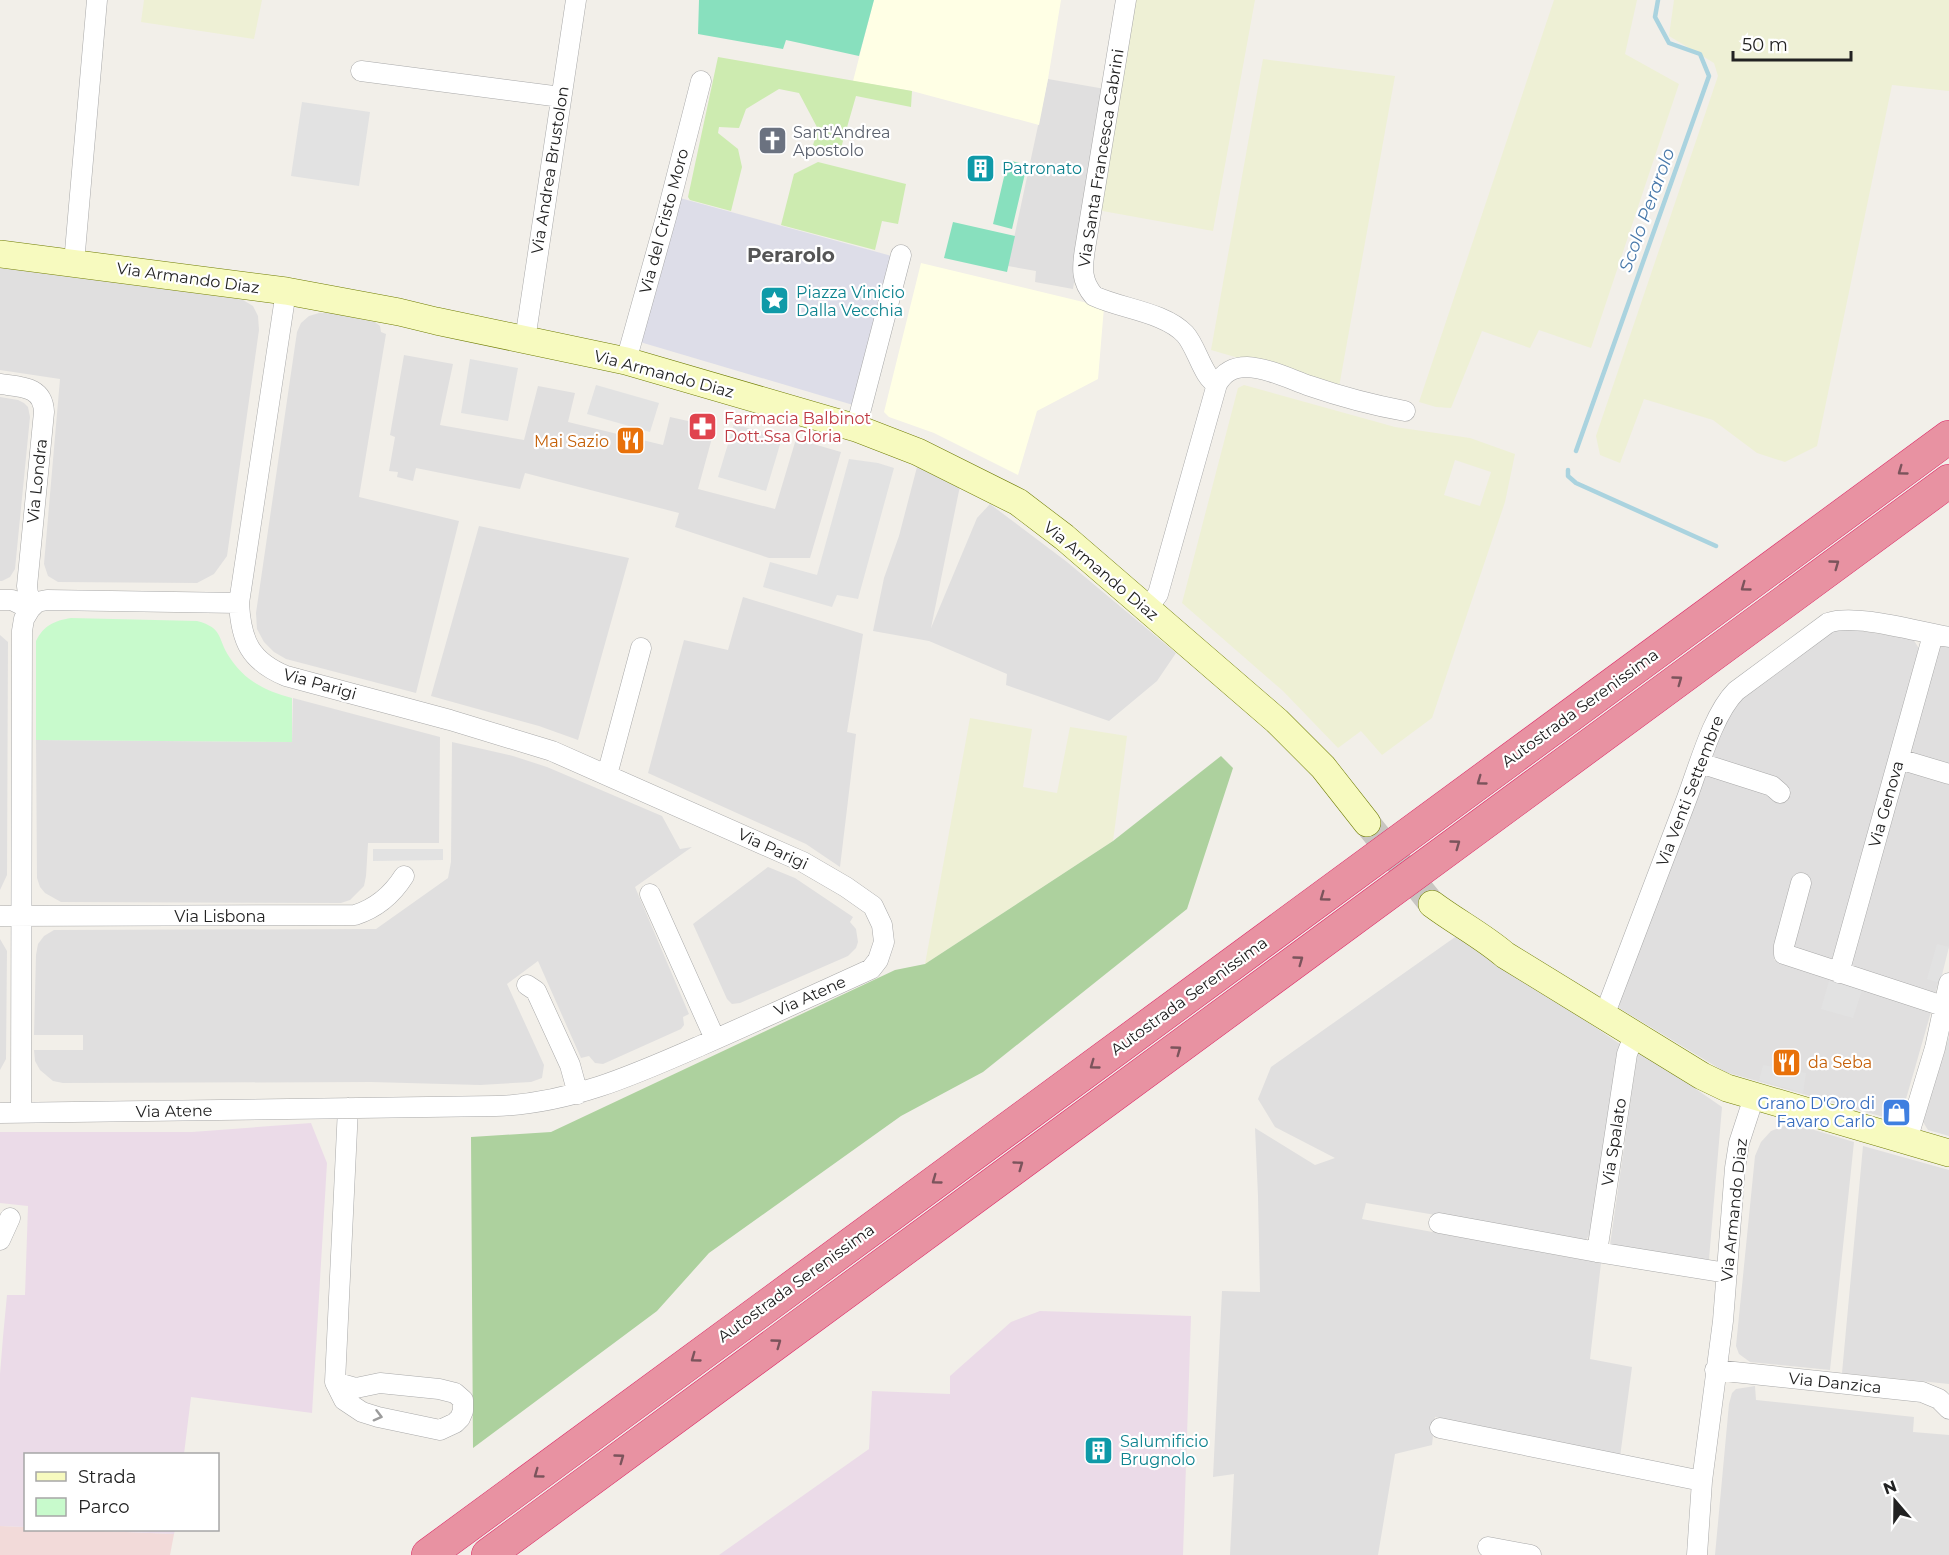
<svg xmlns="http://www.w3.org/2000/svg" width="1949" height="1555" font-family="Montserrat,sans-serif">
  <rect width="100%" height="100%" fill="#f2efe9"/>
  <path fill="#e0dfdf" d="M1048,79L1105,89L1073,289L1035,282L1036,271L1008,266Z
    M0,268L231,298L243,300L253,306L258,316L259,330L227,556L214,574L197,583L58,582L48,576L44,564L60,379L0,370Z
    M319,313H330L375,322L380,326L381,332L386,334L359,497L459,521L416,693L286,659L274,652L264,642L257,629L256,613L297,332L301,323L309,316Z
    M404,355L453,364L440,425L524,440L538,386L575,393L568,422L663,445L670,417L715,427L698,489L775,509L796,439L841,452L810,558H769L675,527L679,513L525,473L520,489L416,468L413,481L397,477L398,472L389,471L395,437L390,435Z
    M0,397L18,400L24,403L28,407L30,417L15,569L10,577L2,581H0Z
    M917,467L960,486L931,628L977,518L990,504L1067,562L1176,653L1157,681L1109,721L1006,685L1007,674L929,641L873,631L884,578L899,536Z
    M479,526L629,558L578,740L539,726L431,696Z
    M743,597L863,634L847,732L856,734L840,867L806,844L648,773L684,640L728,650Z
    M1842,628L1913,639L1920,650L1834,955L1831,960L1789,949L1809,877L1798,874L1774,960L1931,1012L1904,1106L1900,1108V1117L1894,1120L1725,1072L1619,1008L1618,1003L1725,713L1745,694L1829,631Z
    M0,635L8,642L7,875L0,890Z
    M1942,645L1949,646V764L1913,753L1911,746L1938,649Z
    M293,698L440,737L439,843H368L366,876L364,886L350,900L341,903L61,902L45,893L40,887L37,878L36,740L292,742Z
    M452,742L513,756L547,767L662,816L680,849L692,847L635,887L689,1014L683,1017L684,1025L681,1029L603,1064L595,1063L589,1056L581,1058L538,961L507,984L544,1065L542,1078L531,1082L480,1085L371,1082L63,1083L53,1081L40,1070L35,1061L34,1050H83V1035H34L36,955L38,944L44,936L54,930L376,929L448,878L451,862Z
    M1904,770L1949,783V946L1935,994L1853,969L1851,964Z
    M768,867L795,878L853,917L850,922L856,929L858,942L856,948L848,956L740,1003L732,1004L727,999L693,924Z
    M1458,935L1620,1044L1590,1234L1585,1241L1366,1203L1362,1219L1601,1263L1590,1359L1632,1367L1620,1457L1435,1417L1432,1445L1395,1454L1378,1555H1230L1234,1474L1213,1477L1222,1291L1260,1292L1258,1196L1255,1128L1315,1165L1335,1158L1275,1127L1258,1099L1271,1067Z
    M0,939L7,951L6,1059L0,1070Z
    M1949,1036V1136L1928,1130L1923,1122Z
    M1638,1049L1722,1107L1709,1259L1705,1262L1610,1245Z
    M1798,1125L1854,1142L1830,1370L1750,1362L1739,1354L1736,1346L1755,1156L1761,1142L1771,1131L1784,1126Z
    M1863,1146L1949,1170V1384L1842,1373Z
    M1755,1386L1756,1400L1914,1417L1913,1432L1949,1435V1555H1715L1729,1404L1732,1393L1736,1389Z"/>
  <path fill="#f2dad9" d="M0,1526L25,1527L26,1530H78L174,1534L170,1555H0Z"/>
  <path fill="#ebdbe8" d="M311,1123L327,1163L312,1413L191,1397L184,1454H26L25,1527L0,1526V1374L3,1337L7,1295H25L28,1206L0,1203V1132H192Z
    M1040,1311L1191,1316L1183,1555H719L869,1449L872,1391L950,1394V1376L1011,1322Z
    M78,1530H175L174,1534Z"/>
  <path fill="#ffffe5" d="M874,0H1061L1048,79L1039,125L912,91L853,81Z
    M921,263L1104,307L1098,379L1037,411L1018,475L934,433L889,417L884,412Z"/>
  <path fill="#eef0d5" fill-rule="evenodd" d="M144,0H262L254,39L141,22Z
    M1135,0H1255L1213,231L1097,210Z
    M1554,0H1637L1625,54L1679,84L1591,348L1539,330L1530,348L1482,331L1451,408L1436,407L1419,402Z
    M1674,0H1949V91L1892,85L1817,446L1785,462L1757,453L1713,420L1644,399L1620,463L1600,455L1596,436L1718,76L1714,63L1669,36Z
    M1263,59L1395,76L1339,387L1211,350Z
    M1244,385L1395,427L1470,438L1515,454L1505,502L1432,718L1382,755L1361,731L1338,748L1283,691L1182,603L1238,388ZM1455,460L1491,472L1480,506L1444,495Z
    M970,718L1032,729L1023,787L1057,793L1070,727L1127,736L1113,841L925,964Z"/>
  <path fill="#cdebb0" d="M718,57L912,91L911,107L856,96L839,155L826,152L813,145L818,129L799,93L779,89L746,109L739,128L719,127L718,133L738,149L742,167L731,211L690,200L688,197Z
    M818,162L906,184L898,224L882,221L875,250L781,225L794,174Z"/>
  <path fill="#add19e" d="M1221,756L1233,768L1187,909L983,1072L901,1116L709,1253L657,1311L473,1448L471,1137L551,1132L895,970L925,964L1113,841Z"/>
  <path fill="#c8facc" d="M71,618L197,621C224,628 217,639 230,658C245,681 266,691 292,698V742L36,740V641C44,625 54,621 71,618Z"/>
  <path fill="#88e0be" d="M699,0H874L859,56L786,40L783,49L698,34Z
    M1008,160L1027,165L1012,229L993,224Z
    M953,222L1015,236L1007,272L944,258Z"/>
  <path fill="#e2e2e2" d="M302,102L370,112L359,186L291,176Z
    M470,359L518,368L508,421L461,413Z
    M596,385L659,403L650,432L587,414Z
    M734,424L782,438L766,491L718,477Z
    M849,459L878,463L894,468L858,599L837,595L832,607L763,587L770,562L817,575Z
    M373,849H443V860L373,861Z
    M1937,944L1949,947L1940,983L1927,979Z
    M1829,981L1862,990L1853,1018L1821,1009Z
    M1763,1065L1806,1073L1803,1093L1759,1080Z"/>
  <path fill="#dddde8" d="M680,198L910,261L870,410L640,342Z"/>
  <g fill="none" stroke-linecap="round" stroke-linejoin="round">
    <path stroke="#aad3df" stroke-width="4.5" d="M1576,451L1709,76L1700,54L1669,43L1655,17L1658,0
      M1568,470V476L1576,483L1716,546"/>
    <path stroke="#c8c6c1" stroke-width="27" stroke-dasharray="27 14" stroke-linecap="butt" d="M1367,823L1432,904"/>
    <defs>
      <path id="street" d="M1126,0L1085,249C1082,268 1081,281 1094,296C1122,309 1164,312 1185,334C1197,347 1203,378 1217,384
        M361,71L561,97
        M74,263L97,0
        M525,340L576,0
        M626,361L667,214L701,81
        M0,384C21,387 43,386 44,412L27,586L30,609L24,619L22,631L21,1113
        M856,428L901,255
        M0,600H12L30,609L37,602L47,600L239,603
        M1147,609L1158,594L1217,384C1224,372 1233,367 1247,367C1268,368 1290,379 1310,386C1342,397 1372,405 1405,411
        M1899,759L1949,774
        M1700,763L1772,786L1780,793
        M607,775L641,648
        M1801,883L1784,946V954L1949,1008
        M650,894L715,1039
        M0,916L355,915C377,908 392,895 404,876
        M1839,973L1933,635
        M527,985L536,991L570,1065L578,1094
        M1603,1014L1607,1008C1634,938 1660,868 1687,798C1699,766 1713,714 1736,691L1828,623C1855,613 1918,632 1949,637
        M0,1113L496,1106C569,1104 634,1075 700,1046C757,1021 814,995 871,969L878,960L884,942L882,925L873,906L846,887L803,862L552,751L450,720L286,676C250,661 241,641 239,603L286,291
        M1907,1140L1935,1048L1949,983
        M1439,1223L1597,1252L1727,1273
        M0,1240L10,1218
        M1597,1252L1627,1054L1635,1033
        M1715,1370L1922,1392L1939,1399L1949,1409
        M335,1382L356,1388L380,1383L439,1389L455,1393L463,1400V1411L460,1418L455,1423L440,1430L378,1417L362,1412L344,1400L335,1382L348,1108
        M1440,1428L1702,1481
        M1488,1547L1531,1555
        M1697,1555L1702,1481L1723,1321L1735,1168L1739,1143L1754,1097"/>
      <path id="secondary" d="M0,254L286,291L399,312L436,321L626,361L856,428L918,452L1018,502L1064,537L1277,721L1323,767L1367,823
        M1432,904C1456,922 1483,936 1505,955L1702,1076L1727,1088L1949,1153"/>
      <path id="highway" d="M428,1555L1949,437
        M488,1555L1949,481"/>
    </defs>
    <use href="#street" stroke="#a9a9a9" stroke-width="21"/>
    <use href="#secondary" stroke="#707d05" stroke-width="28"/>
    <use href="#highway" stroke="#dc2a67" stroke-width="34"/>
    <use href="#street" stroke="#fff" stroke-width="20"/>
    <use href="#secondary" stroke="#f7fabf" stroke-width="27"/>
    <use href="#highway" stroke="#e892a2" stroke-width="33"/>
  </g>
  <defs><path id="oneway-chevron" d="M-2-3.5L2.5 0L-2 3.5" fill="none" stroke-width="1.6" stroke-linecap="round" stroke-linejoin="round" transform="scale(1.5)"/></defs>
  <g stroke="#7b545c">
    <use href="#oneway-chevron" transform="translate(1902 471) rotate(144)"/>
    <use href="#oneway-chevron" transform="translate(1835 564) rotate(-36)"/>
    <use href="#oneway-chevron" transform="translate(1745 587) rotate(144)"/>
    <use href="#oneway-chevron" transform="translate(1678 680) rotate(-36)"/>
    <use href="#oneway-chevron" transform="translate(1481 781) rotate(144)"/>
    <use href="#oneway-chevron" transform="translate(1456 844) rotate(-36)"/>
    <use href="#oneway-chevron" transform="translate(1324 897) rotate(144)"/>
    <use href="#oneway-chevron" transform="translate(1299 960) rotate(-36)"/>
    <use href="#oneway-chevron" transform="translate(1177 1050) rotate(-36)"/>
    <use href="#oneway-chevron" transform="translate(1094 1065) rotate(144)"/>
    <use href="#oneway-chevron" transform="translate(1019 1165) rotate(-36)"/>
    <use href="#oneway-chevron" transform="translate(936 1180) rotate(144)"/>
    <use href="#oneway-chevron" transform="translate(777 1343) rotate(-36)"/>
    <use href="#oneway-chevron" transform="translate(695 1358) rotate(144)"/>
    <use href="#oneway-chevron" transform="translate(620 1458) rotate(-36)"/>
    <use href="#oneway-chevron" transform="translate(538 1474) rotate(144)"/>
  </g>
  <use stroke="#9c9c9c" href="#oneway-chevron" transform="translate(378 1416) rotate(15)"/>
  <defs>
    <symbol id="church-square" viewBox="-11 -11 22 22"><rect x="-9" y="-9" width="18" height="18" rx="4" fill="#6b7280" stroke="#fff"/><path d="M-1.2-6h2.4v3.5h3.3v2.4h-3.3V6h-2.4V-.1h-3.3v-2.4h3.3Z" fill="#fff"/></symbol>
    <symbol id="building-square" viewBox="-11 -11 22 22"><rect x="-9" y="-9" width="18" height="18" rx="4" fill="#0f9aa8" stroke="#fff"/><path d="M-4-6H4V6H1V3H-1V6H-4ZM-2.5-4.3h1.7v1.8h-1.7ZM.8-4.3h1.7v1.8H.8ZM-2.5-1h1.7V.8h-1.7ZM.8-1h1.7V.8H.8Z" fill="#fff"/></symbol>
    <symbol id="sight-square" viewBox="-11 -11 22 22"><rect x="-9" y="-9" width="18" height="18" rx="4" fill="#0f9aa8" stroke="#fff"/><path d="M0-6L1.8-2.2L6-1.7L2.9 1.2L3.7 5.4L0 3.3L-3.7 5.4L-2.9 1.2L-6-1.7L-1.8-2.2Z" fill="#fff"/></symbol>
    <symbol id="pharmacy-square" viewBox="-11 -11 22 22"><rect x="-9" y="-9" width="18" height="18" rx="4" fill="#e0444e" stroke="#fff"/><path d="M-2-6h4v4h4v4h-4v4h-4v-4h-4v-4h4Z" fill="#fff"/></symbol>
    <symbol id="restaurant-square" viewBox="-11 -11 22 22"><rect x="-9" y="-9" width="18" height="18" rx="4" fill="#e8710a" stroke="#fff"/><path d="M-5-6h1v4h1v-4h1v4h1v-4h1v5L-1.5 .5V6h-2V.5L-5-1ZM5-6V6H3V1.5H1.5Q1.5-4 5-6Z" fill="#fff"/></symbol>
    <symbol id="shop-square" viewBox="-11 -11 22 22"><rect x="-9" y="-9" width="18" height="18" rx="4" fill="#3f7fe0" stroke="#fff"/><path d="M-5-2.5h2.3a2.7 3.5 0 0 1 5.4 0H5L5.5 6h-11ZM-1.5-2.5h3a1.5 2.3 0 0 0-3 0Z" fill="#fff"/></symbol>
  </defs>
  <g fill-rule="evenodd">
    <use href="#church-square" x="756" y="124" width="33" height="33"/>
    <use href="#building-square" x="964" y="152" width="33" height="33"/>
    <use href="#sight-square" x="758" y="284" width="33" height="33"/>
    <use href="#pharmacy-square" x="686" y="410" width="33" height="33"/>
    <use href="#restaurant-square" x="614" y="424" width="33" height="33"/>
    <use href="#restaurant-square" x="1770" y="1046" width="33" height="33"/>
    <use href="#shop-square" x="1880" y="1096" width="33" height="33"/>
    <use href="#building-square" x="1082" y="1434" width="33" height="33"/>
  </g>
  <g text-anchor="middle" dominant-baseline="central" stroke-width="4.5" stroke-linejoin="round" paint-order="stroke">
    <g font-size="16" fill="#5b616d" stroke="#fff" text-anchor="start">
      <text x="793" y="132">Sant'Andrea<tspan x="793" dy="18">Apostolo</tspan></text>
    </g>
    <g font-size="16" fill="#222" stroke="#fff">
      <text transform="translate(1101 158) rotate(-81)">Via Santa Francesca Cabrini</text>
      <text transform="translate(550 170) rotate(-81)">Via Andrea Brustolon</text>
      <text transform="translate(664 221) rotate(-75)">Via del Cristo Moro</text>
      <text transform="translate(188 278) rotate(8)">Via Armando Diaz</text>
      <text transform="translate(664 374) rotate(15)">Via Armando Diaz</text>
      <text transform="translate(37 481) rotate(-84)">Via Londra</text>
      <text transform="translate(1101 571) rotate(40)">Via Armando Diaz</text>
      <text transform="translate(320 684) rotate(16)">Via Parigi</text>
      <text transform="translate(1580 708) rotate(-36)">Autostrada Serenissima</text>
      <text transform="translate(1690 791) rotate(-69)">Via Venti Settembre</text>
      <text transform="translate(1886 804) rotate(-74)">Via Genova</text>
      <text transform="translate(773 849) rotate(25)">Via Parigi</text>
      <text x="220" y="916">Via Lisbona</text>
      <text transform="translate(810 996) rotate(-24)">Via Atene</text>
      <text transform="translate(1189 996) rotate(-36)">Autostrada Serenissima</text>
      <text transform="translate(174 1111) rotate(-1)">Via Atene</text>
      <text transform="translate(1614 1142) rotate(-81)">Via Spalato</text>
      <text transform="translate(1734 1210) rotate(-84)">Via Armando Diaz</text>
      <text transform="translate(796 1283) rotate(-36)">Autostrada Serenissima</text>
      <text transform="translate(1835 1383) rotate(6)">Via Danzica</text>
    </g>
    <g font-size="16" fill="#0d838f" stroke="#fff" text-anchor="start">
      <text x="1002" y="168">Patronato</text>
      <text x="796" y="292">Piazza Vinicio<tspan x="796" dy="18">Dalla Vecchia</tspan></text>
      <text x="1120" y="1441">Salumificio<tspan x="1120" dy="18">Brugnolo</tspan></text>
    </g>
    <g font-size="16" fill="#be3a42" stroke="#fff" text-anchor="start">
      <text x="724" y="418">Farmacia Balbinot<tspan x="724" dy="18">Dott.Ssa Gloria</tspan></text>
    </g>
    <g font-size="16" fill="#c56008" stroke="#fff" text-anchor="end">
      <text x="609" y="441">Mai Sazio</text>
      <text x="1808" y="1062" text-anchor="start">da Seba</text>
    </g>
    <g font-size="16" fill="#366cbe" stroke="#fff" text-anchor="end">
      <text x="1875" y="1103">Grano D'Oro di<tspan x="1875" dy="18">Favaro Carlo</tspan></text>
    </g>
    <g font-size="18" font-style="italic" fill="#4a7aab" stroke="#fff">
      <text transform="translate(1647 210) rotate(-70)">Scolo Perarolo</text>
    </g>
    <g font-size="20" font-weight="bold" fill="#555" stroke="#fff">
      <text x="791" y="255">Perarolo</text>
    </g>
  </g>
  <rect x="24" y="1453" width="195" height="78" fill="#ffffff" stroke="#a7a7a7" stroke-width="1.5"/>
  <rect x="36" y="1472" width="30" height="9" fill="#f7fabf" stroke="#a7a7a7" stroke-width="1.5"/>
  <text x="78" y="1483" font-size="18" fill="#222222">Strada</text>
  <rect x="36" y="1498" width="30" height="18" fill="#c8facc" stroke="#a7a7a7" stroke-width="1.5"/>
  <text x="78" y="1513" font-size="18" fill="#222222">Parco</text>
  <g transform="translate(1895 1501) rotate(340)" stroke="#ffffff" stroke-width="4.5" paint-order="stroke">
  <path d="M0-4.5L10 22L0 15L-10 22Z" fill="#222222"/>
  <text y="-9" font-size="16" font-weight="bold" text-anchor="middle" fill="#222222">N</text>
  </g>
  <path d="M1733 51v9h118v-9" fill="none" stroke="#222222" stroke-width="3"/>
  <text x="1742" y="51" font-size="18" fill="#222222" stroke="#ffffff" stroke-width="4.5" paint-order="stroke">50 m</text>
</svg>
